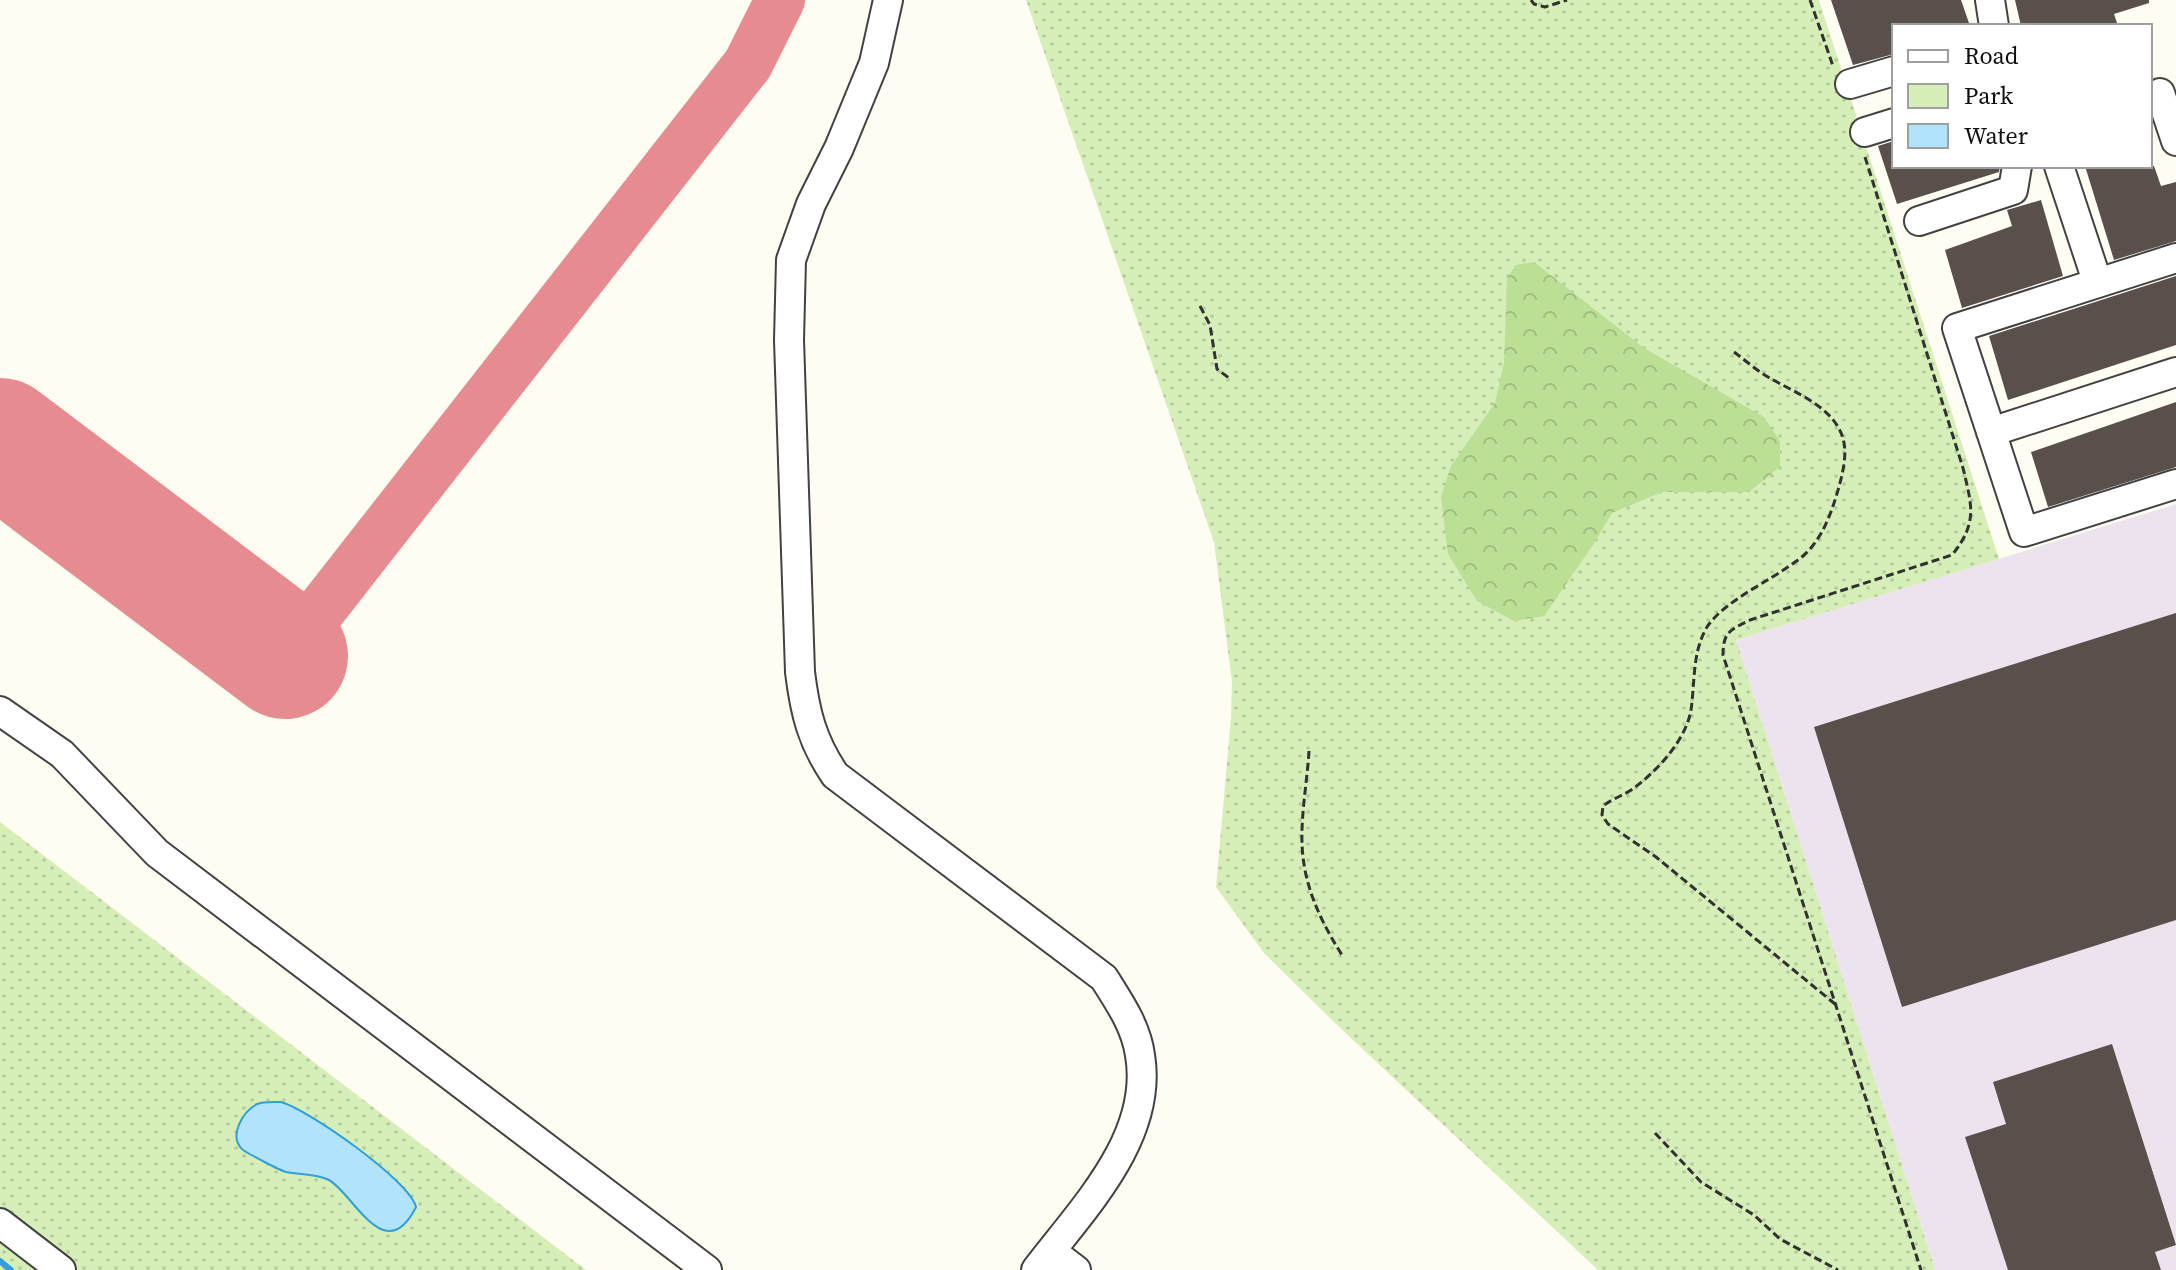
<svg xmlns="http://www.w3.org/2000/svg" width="2176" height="1270" font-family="'Source Serif 4',serif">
  <defs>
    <pattern id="green-dots" width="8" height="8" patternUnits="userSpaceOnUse" patternTransform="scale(2)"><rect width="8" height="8" fill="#d6eeb7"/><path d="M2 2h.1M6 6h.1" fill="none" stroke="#b6cb9c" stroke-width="1.8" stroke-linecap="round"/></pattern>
    <pattern id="forest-crowns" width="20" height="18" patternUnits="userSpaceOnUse" patternTransform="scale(2)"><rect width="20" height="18" fill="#bbe095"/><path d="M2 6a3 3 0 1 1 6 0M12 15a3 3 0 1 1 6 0" fill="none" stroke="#a0bf7f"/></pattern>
  </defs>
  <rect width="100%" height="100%" fill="#fffcf2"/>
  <path fill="#ede3ee" d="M2176,504V1270H1935L1736,640Z"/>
  <path fill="url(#green-dots)" d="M1026,0H1819L1999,559L1736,640L1935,1270H1598L1335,1023L1264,953L1216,887L1231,718L1232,682L1214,542Z
    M0,822L586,1270H0Z"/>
  <path fill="url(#forest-crowns)" d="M1534,262L1644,348L1764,417L1780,441V467L1749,492H1662L1612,513L1593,545L1544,616L1514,621L1477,601L1448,554L1441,497L1451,466L1495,403L1504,363L1507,278L1516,265Z"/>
  <path fill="#b1e4fb" stroke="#329fd9" stroke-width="2" d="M281,1102C309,1110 410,1181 416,1207C385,1269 353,1193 329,1180C315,1173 301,1175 286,1172C279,1170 249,1154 243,1150C228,1137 242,1112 257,1104C264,1101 274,1102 281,1102Z"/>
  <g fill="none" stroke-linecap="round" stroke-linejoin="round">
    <path stroke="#329fd9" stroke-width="6" d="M0,1261L11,1270"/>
    <path stroke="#e68b8f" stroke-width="50" d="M285,656L748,64L780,0"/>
    <path stroke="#e68b8f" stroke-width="126" d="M0,441L285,656"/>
  </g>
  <path fill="#594f4b" d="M1831,0H1961L1970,26H1894V54L1853,65Z
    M2015,0H2149V3L2114,14L2118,26H2021Z
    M1894,141V166H2000L1999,172L1897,204L1878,146Z
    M2085,166H2154L2161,186L2176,182V241L2114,260Z
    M2041,200L2063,276L1962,308L1945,250L2012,226L2007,210Z
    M2176,276V345L2008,400L1989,336Z
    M2176,402V467L2048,507L2031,452Z
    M2176,613V920L1902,1007L1814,727Z
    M2112,1044L2176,1245L2155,1252L2161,1270H2008L1965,1137L2006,1124L1993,1082Z"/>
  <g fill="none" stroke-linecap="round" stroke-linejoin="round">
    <defs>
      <path id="minor" d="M888,0L874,63L839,148L811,204L791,260L789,340L800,672C805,713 812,741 835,775L1104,978C1119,1002 1136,1026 1140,1055C1154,1138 1082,1209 1036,1270
        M1990,0L1994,26
        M1850,84L1894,71
        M2160,93L2176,141
        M1865,132L1894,123
        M2059,166L2094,272
        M1919,221L2013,190L2017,166
        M2176,258L1957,328L2024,532L2176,484
        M1991,432L2176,372
        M0,711L62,754L157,853L707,1270
        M0,1223L61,1270
        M1051,1251L1076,1270"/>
    </defs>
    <use href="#minor" stroke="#424242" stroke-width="32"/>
    <path stroke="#313131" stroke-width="3" stroke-dasharray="8 4" stroke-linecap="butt" d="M1531,0L1534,4L1545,7L1567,0
      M1810,0L1833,66
      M1865,157L1963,468C1972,506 1978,523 1952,555L1750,620C1730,630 1723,632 1723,655L1921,1270
      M1200,306L1210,325L1217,369L1229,378
      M1734,352C1745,360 1756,370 1768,377C1795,393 1838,408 1844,443C1847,460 1841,480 1836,497C1828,522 1818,547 1795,562C1770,581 1724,601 1707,627C1692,652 1695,683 1691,710C1686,740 1657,771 1634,788C1625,795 1613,798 1603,806L1602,815L1608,824L1656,857L1835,1004
      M1309,751C1307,785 1299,823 1303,857C1307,893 1323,925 1342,955
      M1655,1133L1701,1182L1754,1215L1780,1239L1838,1270"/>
    <use href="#minor" stroke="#fff" stroke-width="28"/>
  </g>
  <rect x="1892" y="24" width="260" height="144" fill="#ffffff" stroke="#9f9f9f" stroke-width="2"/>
  <rect x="1908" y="50" width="40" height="12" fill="#ffffff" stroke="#9f9f9f" stroke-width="2"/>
  <text x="1964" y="64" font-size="24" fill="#0f0f0f">Road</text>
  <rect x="1908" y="84" width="40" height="24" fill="#d6eeb7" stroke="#9f9f9f" stroke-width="2"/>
  <text x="1964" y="104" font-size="24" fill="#0f0f0f">Park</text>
  <rect x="1908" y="124" width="40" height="24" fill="#b1e4fb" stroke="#9f9f9f" stroke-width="2"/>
  <text x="1964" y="144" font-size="24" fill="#0f0f0f">Water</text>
</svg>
